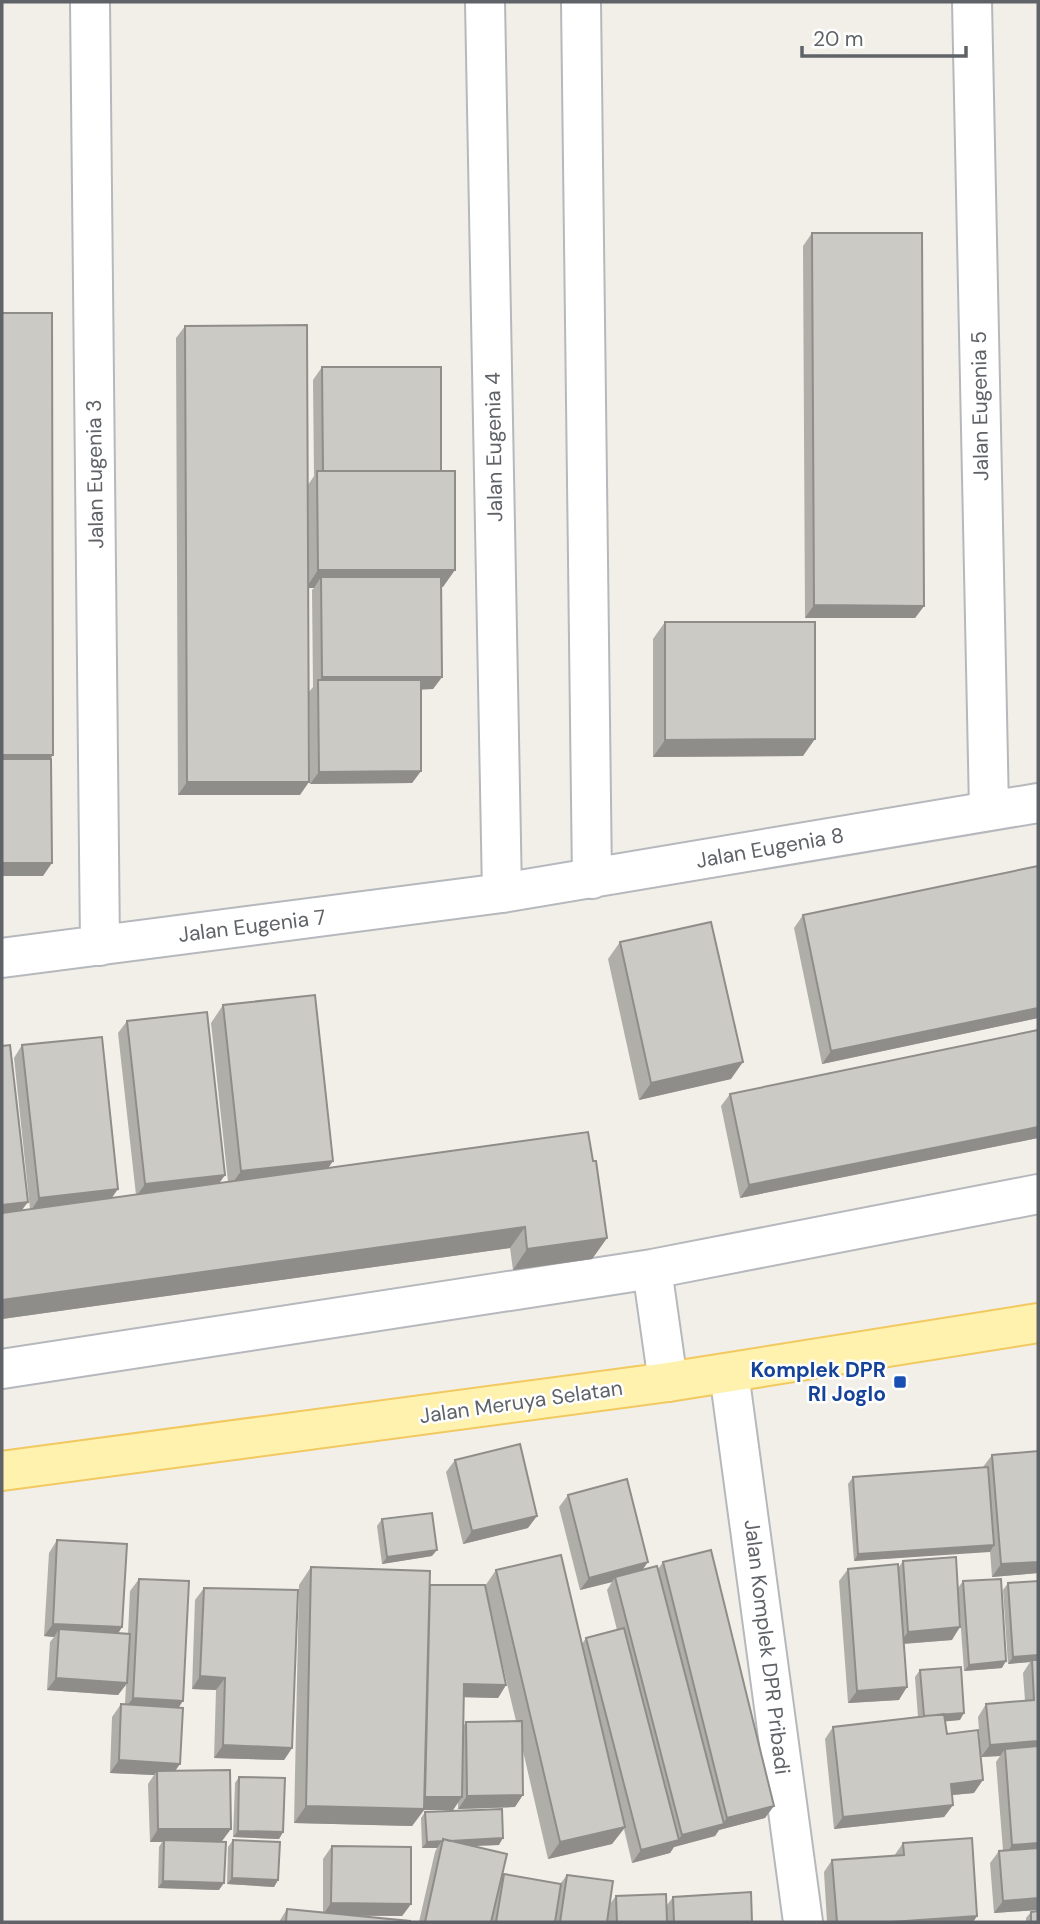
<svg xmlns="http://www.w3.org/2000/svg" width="1040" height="1924" font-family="'DM Sans',sans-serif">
  <rect width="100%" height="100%" fill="#f1efe8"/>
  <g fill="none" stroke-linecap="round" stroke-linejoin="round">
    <defs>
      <path id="minor" d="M90,2L100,946
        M485,2L502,893
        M581,2L592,879
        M972,2L989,809
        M2,958L502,893L1038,803
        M652,1269L668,1382
        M2,1369L652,1269L1038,1194
        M729,1373L803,1922"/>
      <path id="major" d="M2,1471L668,1382L1038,1323"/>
    </defs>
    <use href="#minor" stroke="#b5b8bc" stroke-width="42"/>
    <use href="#major" stroke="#f2c960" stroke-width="42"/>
    <use href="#minor" stroke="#fff" stroke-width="38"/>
    <use href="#major" stroke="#fff2af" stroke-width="38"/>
  </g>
  <path fill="#afaea9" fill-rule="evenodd" d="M812,233L924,606L915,618H805L803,246Z
    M185,326L308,485L314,476L313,380L322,367L441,471L443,587H441L442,677L433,689L421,690V771L412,783L310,784L309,692L313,687L312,590L314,588H308L300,795H178L176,338Z
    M665,622L803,756L653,757V639Z
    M1038,866V1018L822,1064L794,928L803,915Z
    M620,942L731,1079L639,1100L608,959Z
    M223,1005L333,1161L328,1168L593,1161L607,1238L592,1259L513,1270L510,1248L2,1319V1046L22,1210L30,1209L14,1058L22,1045L112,1198L136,1195L118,1033L127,1021L220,1183L228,1182L211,1023Z
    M1038,1030V1138L740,1198L721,1106L730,1094Z
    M992,1455L1038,1573L992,1577L990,1551L854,1561L848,1484L853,1477L983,1467Z
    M455,1460L528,1528L463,1544L446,1472Z
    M568,1495L642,1570L658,1569L663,1562L765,1818L719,1830L715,1836L674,1847L670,1853L632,1863L624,1829L612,1844L548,1859L523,1751L515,1807L458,1809V1802L453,1810H424L412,1826L294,1823L299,1585L311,1567L430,1585L485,1586L496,1570L582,1644L586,1638L617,1630L607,1590L612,1582L580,1590L559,1507ZM497,1642L516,1721L466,1722L463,1727V1697L498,1698L506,1685Z
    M382,1519L432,1556L382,1564L377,1526Z
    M57,1540L122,1627L118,1633L128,1634L130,1591L139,1579L179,1708L180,1764L175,1771L222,1841H207L219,1890L158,1888L159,1847L162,1842H150L148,1784L154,1775L110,1773L112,1717L121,1704H125L126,1685L118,1695L47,1690L50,1642L54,1637L44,1636L49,1553Z
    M903,1561L952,1640L904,1644L899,1700L848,1703L839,1581L848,1569L899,1567Z
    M963,1581L1002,1668L964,1671L958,1588Z
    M1038,1581V1910L994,1913L990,1863L999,1851L1003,1850L996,1762L1000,1756L981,1757L978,1717L986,1704L1025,1701L1023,1673L1030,1662L1008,1664L1003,1590L1008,1583Z
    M204,1588L292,1748L284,1760L214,1758L216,1690L192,1689L195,1600Z
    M920,1670L960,1720L945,1721L947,1734L974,1793L952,1795L953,1805L944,1817L834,1829L825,1739L833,1727L918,1717L915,1677Z
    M239,1777L283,1832L279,1839L233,1837L235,1783Z
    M425,1812L499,1845L474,1846L501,1878L504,1874L560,1884L567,1875L609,1905L616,1896L667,1905L673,1897L752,1922H608V1919L607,1922H419L435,1852L437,1848H422L421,1818Z
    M233,1840L278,1880L274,1887L227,1884L228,1847Z
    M903,1843L977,1916L973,1922H827L824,1872L832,1860L894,1856Z
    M332,1846L411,1904L402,1916H353L410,1922H279L287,1909L323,1913V1859Z
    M1031,1912L1038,1922H1026V1918Z"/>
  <path fill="#8f8d8a" d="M318,570H455L443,587L321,588V577L314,588H306Z
    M814,605L924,606L915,618H805Z
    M322,677H442L433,689L318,690V682Z
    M815,739L803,756L653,757L665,740Z
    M2,755H53L45,767L2,768Z
    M421,771L412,783L310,784L319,772Z
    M187,782H309L300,795H178Z
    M2,863H52L43,876H2Z
    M1038,1008V1018L822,1064L831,1051Z
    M743,1062L731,1079L639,1100L651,1083Z
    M1038,1127V1138L740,1198L749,1185Z
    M333,1161L321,1178L229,1188L241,1171Z
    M225,1175L216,1188L136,1197L145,1184Z
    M118,1189L109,1202L31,1211L39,1198Z
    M28,1202L19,1214L2,1216V1205Z
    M525,1227L510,1248L2,1319V1300Z
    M607,1238L592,1259L513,1270L527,1249Z
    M537,1516L528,1528L463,1544L472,1531Z
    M994,1545L990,1552L854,1561L858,1554Z
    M437,1550L432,1556L382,1564L387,1557Z
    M648,1562L639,1575L615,1577L612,1582L580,1590L589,1578Z
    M1038,1562V1573L992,1577L1001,1564Z
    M53,1624L122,1627L114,1640L59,1629L54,1637L44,1636Z
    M960,1627L952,1640L899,1644L908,1632Z
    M1038,1655V1661L1032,1660L1030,1662L1008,1664L1013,1657Z
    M1006,1661L1002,1668L964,1671L969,1665Z
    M200,1676L225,1678L216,1690L192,1689Z
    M56,1678L127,1683L118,1695L47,1690Z
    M464,1684L506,1685L498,1698L455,1697Z
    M907,1687L899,1700L848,1703L857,1691Z
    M133,1698L183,1701L175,1713L124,1710Z
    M964,1713L960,1720L919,1724L924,1717Z
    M1038,1741V1753L1005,1749L1000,1756L981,1757L990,1745Z
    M223,1745L292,1748L284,1760L214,1758Z
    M119,1760L180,1764L171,1776L157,1771L154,1775L110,1773Z
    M983,1780L974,1793L942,1796L951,1784Z
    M523,1795L515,1807L458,1809L467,1796Z
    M425,1797H462L453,1810H424L412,1826L294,1823L306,1806Z
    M953,1805L944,1817L834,1829L843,1817Z
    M774,1806L765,1818L719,1830L715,1836L674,1847L670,1853L632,1863L641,1850L677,1841L682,1835L722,1824L727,1818Z
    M625,1827L612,1844L548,1859L560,1842Z
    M158,1829H231L222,1841L164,1842V1840L162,1842H150Z
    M238,1831L283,1832L279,1839L233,1837Z
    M503,1838L499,1845L442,1847L443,1841Z
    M442,1841L437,1848H422L427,1842Z
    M1038,1843V1855L1004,1857L1012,1845Z
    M232,1878L278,1880L274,1887L227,1884Z
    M163,1881L224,1883L219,1890L158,1888Z
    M1038,1898V1910L994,1913L1003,1901Z
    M331,1903L411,1904L402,1916L323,1915Z
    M977,1916L973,1922H891Z"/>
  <path fill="#cccac5" stroke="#8f8d8a" stroke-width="2" d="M812,233H922L924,606L814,605Z
    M2,313H52L53,755H2Z
    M307,325L309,782H187L185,326Z
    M322,367H441V471H323Z
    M317,471H455V570H318Z
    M321,577H441L442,677H322Z
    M665,622H815V739L665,740Z
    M318,680H421V771L319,772Z
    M2,759H51L52,863H2Z
    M1038,866V1008L831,1051L803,915Z
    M711,922L743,1062L651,1083L620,942Z
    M315,995L333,1161L241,1171L223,1005Z
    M207,1012L225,1175L145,1184L127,1021Z
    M1038,1030V1127L749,1185L730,1094Z
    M102,1037L118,1189L39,1198L22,1045Z
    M10,1045L28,1202L2,1205V1046Z
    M588,1132L593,1161H596L607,1238L527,1249L525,1227L2,1300V1213Z
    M520,1444L537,1516L472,1531L455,1460Z
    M1038,1451V1562L1001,1564L992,1455Z
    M988,1467L994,1545L858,1554L853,1477Z
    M627,1479L648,1562L589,1578L568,1495Z
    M432,1513L437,1550L387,1557L382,1519Z
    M57,1540L127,1544L122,1627L53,1624Z
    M711,1550L774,1806L727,1818L663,1562Z
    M561,1555L625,1827L560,1842L496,1570Z
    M956,1557L960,1627L908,1632L903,1561Z
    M898,1564L907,1687L857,1691L848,1569Z
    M657,1566L724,1824L682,1835L615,1577Z
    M311,1567L430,1571L424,1809L306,1806Z
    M139,1579L189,1581L183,1701L133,1698Z
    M1001,1579L1006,1661L969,1665L963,1581Z
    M1038,1581V1655L1013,1657L1008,1583Z
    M430,1585H485L506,1685L464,1684L462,1797H425Z
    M204,1588L298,1590L292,1748L223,1745L225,1678L200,1676Z
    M624,1628L679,1840L641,1850L586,1638Z
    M59,1629L130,1634L127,1683L56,1678Z
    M1032,1660H1038V1741L990,1745L986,1704L1034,1700Z
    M961,1667L964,1713L924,1716L920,1670Z
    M121,1704L183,1708L180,1764L119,1760Z
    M944,1714L947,1734L978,1730L983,1780L951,1784L953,1805L843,1817L833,1727Z
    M522,1721L523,1795L467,1796L466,1722Z
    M1038,1746V1843L1012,1845L1005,1749Z
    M230,1770L231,1829H158L157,1771Z
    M239,1777L285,1778L283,1832L238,1831Z
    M502,1809L503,1838L450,1841L443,1839V1841L427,1842L425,1812Z
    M972,1838L977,1916L891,1922H837L832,1860L904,1855L903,1843Z
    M443,1839L507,1854L491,1922H425Z
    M164,1840L226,1842L224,1883L163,1881Z
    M233,1840L280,1842L278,1880L232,1878Z
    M332,1846L411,1847V1904L331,1903Z
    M1038,1848V1898L1003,1901L999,1851Z
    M504,1874L561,1884L555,1922H496Z
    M567,1875L613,1881L607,1922H560Z
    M751,1892L752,1922H674L673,1897Z
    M666,1894L667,1922H617L616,1896Z
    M287,1909L410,1921V1922H286Z
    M1038,1911V1922H1031V1912Z"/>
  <rect fill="#1a4fb4" stroke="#fff" stroke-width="2.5" x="893" y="1375" width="14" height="14" rx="3.5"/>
  <g text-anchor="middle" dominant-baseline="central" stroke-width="5" stroke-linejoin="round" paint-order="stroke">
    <g font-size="21" fill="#5f6368" stroke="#fff">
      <text transform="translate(980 406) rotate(-91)">Jalan Eugenia 5</text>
      <text transform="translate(494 447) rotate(-91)">Jalan Eugenia 4</text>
      <text transform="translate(95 474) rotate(-91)">Jalan Eugenia 3</text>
      <text transform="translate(770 848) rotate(-10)">Jalan Eugenia 8</text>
      <text transform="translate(252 926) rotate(-7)">Jalan Eugenia 7</text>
      <text transform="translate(521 1402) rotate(-8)">Jalan Meruya Selatan</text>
      <text transform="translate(767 1647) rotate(83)">Jalan Komplek DPR Pribadi</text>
    </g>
    <g font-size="21" font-weight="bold" fill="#164399" stroke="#fff" text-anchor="end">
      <text x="886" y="1370">Komplek DPR<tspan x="886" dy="24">RI Joglo</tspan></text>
    </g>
  </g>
  <rect width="1040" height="1924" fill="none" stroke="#5f6368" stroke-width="7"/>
  <path d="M802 46v10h164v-10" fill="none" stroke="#5f6368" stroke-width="3.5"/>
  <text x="813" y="46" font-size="21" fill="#5f6368" stroke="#ffffff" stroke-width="5" paint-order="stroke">20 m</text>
</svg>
